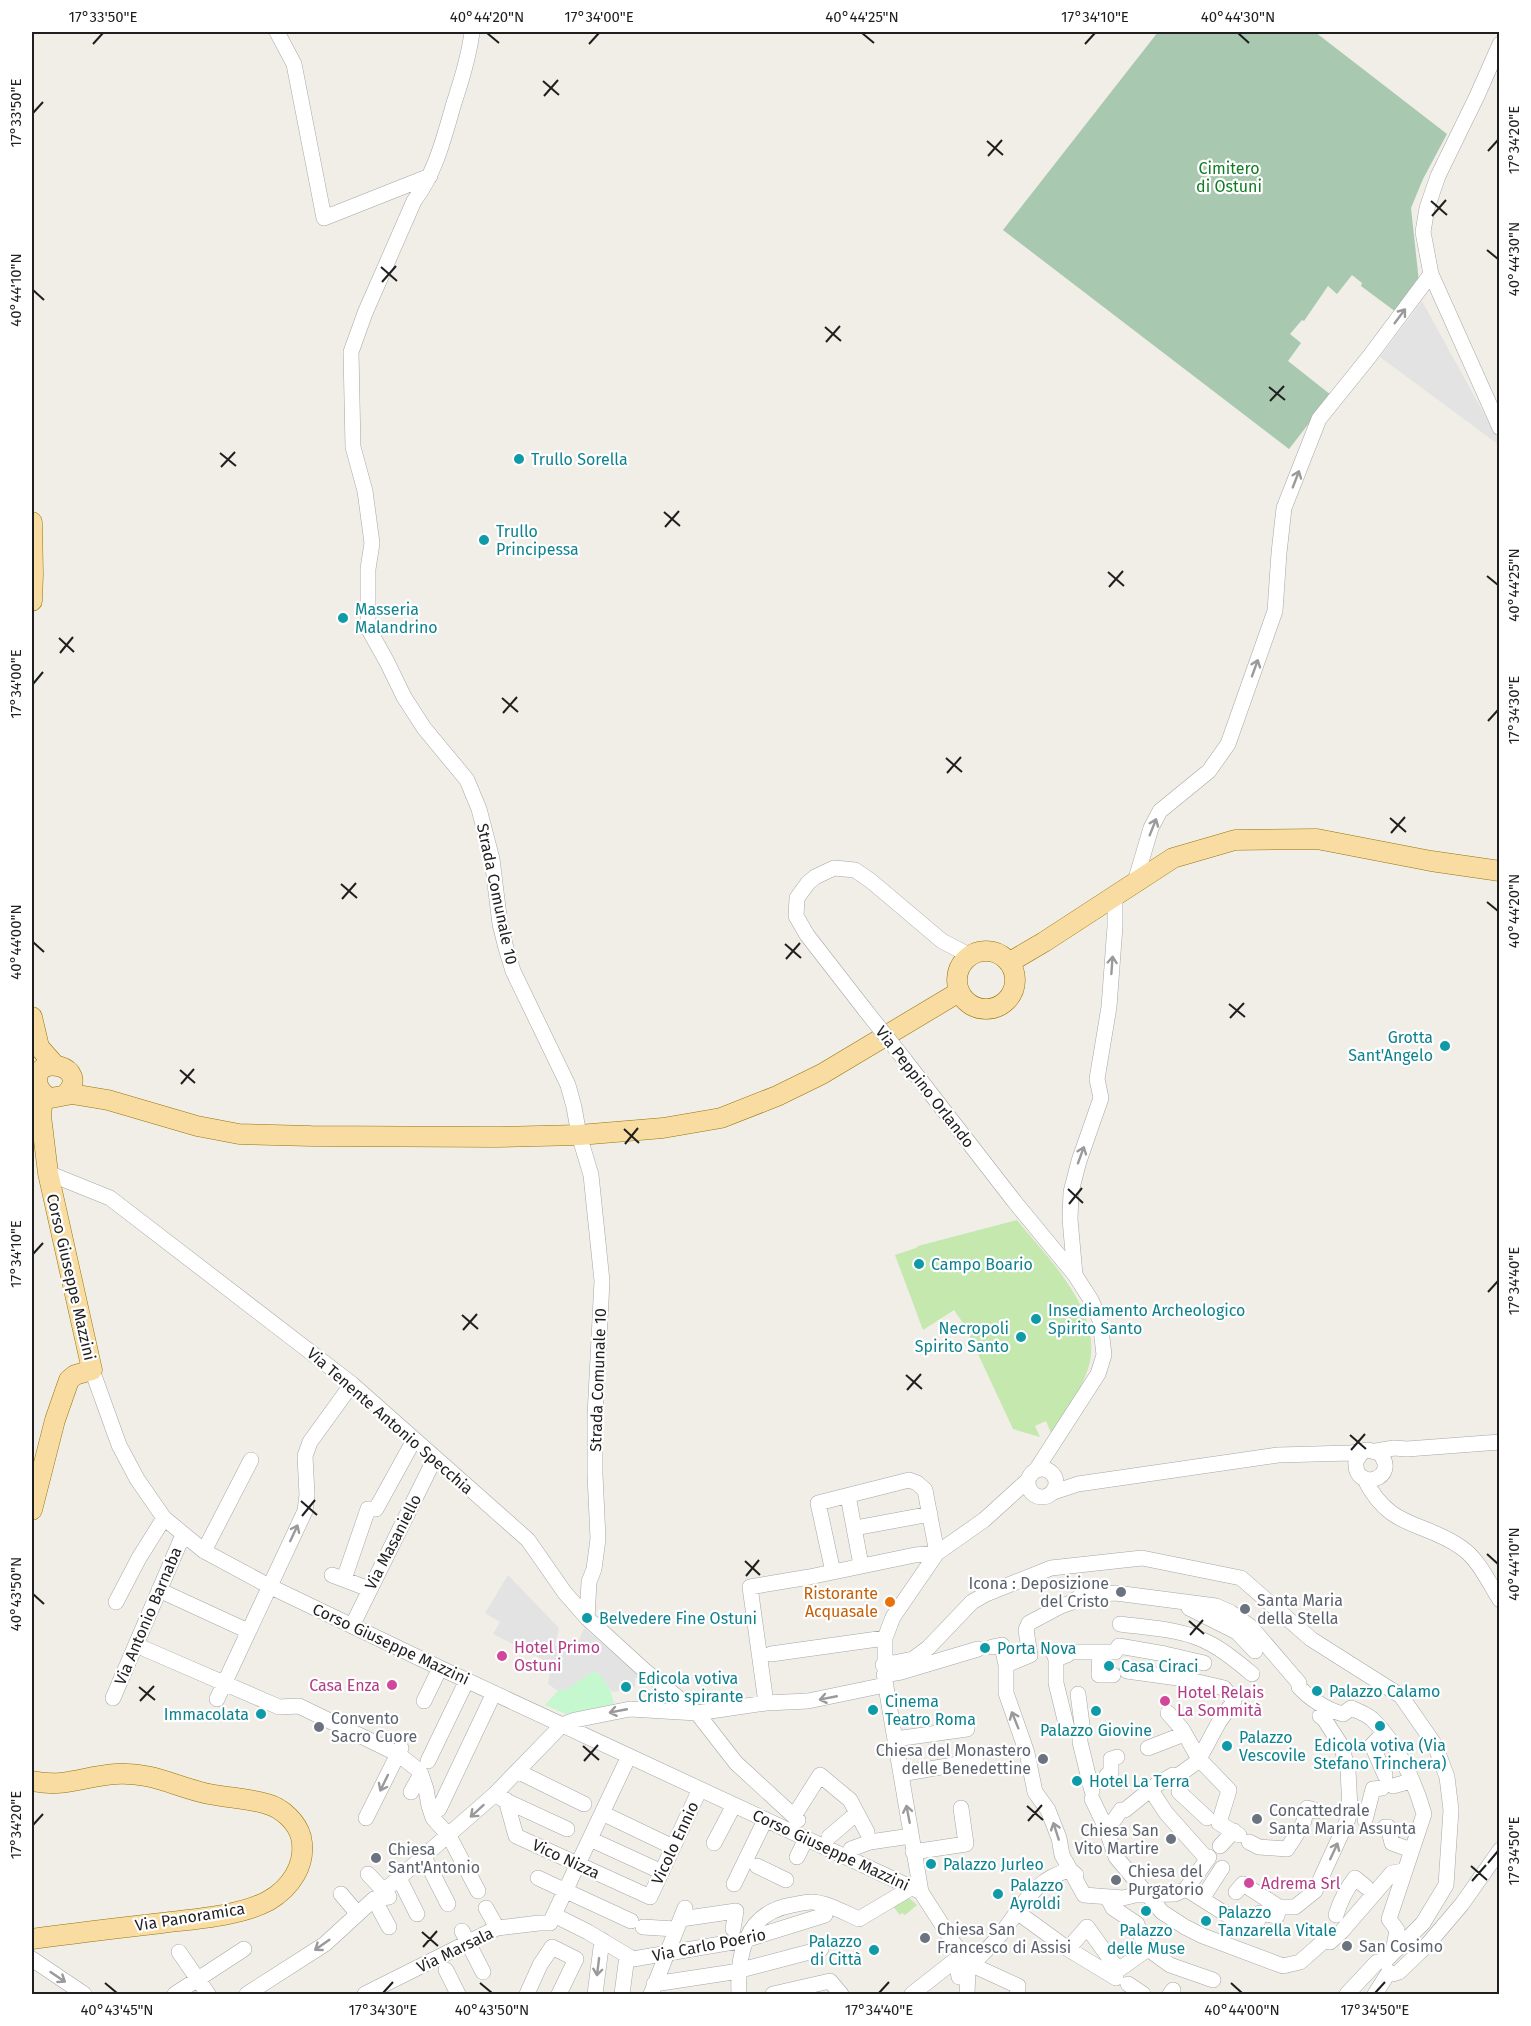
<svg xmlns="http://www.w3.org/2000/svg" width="1531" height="2026" font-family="'Fira Sans',sans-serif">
  <rect width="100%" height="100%" fill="#f0eee6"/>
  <path fill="#c4e8ae" d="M1017,1220C1051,1262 1111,1319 1085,1377C1077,1397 1062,1415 1051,1433L1046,1421L1035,1426L1040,1437L1013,1429L965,1326L954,1310L923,1330L895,1255L916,1248L918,1246Z
    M907,1896L917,1905L905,1915L902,1913L900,1915L892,1905Z"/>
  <path fill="#a8c8b0" d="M1158,32H1315L1447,134L1423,179L1411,208L1419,282L1396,312L1361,286L1362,283L1352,275L1337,294L1328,286L1304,321L1302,320L1290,334L1301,343L1288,361L1331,395L1289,449L1003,230Z"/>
  <path fill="#c5f8ce" d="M594,1671C606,1676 612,1692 614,1704L566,1714L545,1705L558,1691L567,1688Z"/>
  <path fill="#e3e3e3" d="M1422,301L1499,441V445L1380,357Z
    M508,1575L559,1628L555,1645L571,1655L576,1648L584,1628L643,1678H635V1687H622L623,1690L612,1692L599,1673L594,1671L567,1689L558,1691L548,1684L551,1664L493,1634L500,1622L485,1613Z"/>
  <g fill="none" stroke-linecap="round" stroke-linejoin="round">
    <defs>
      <path id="minor" d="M277,32L294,64L324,218L430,176
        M472,32C469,56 462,79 454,103C444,137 436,172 414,201L365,313L351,352L353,447L365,491L372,543L368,569V628L387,662L404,697L424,728L467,780L479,809L492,859L500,924L506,948L513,971L568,1085L574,1107L579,1135L591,1175L602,1281L595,1416V1474L598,1539L594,1569L589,1582L587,1618
        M1500,44L1477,96L1438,176L1427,208L1423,232L1431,274L1500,428
        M1135,882L1151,828L1160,811L1209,771L1228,744L1275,611L1279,553L1284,508L1319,419L1369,357L1431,274
        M866,1011L807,935L796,916L797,898L808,883L815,877L834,868L855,870L871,881L942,941L969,955
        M904,1059L1014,1201L1075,1275L1091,1300L1100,1320L1104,1355L1098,1374L1036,1470
        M48,1173L110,1198L352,1384L528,1540L565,1593L587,1618L644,1670L697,1713L736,1763L798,1820
        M1075,1275L1070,1219L1071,1192L1079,1161L1101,1098L1097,1079L1109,1007L1115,926V896
        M92,1370L119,1445L137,1479L164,1518L204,1551L269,1586L440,1668L921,1892L964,1959L968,1969L967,1994
        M1376,1451L1394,1448L1407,1449L1500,1442
        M1028 1483a14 14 0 1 1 28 0a14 14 0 1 1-28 0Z
        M1364,1478C1390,1531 1423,1520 1462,1548C1479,1560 1489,1583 1500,1600
        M1051,1493L1078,1484L1278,1455L1351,1453L1368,1450L1379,1453C1402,1478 1353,1494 1356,1461L1362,1452
        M848,1496L861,1565
        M855,1528L930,1514
        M204,1551L251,1460
        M332,1575L369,1589
        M344,1579L368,1509H376L414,1440
        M159,1590L248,1631
        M116,1602L139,1558L164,1518
        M1188,1605L1189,1608L1237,1632L1255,1651
        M1120,1624C1150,1628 1184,1629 1211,1644C1226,1652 1239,1663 1252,1674
        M352,1626L435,1458
        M136,1645L279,1707L299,1706L398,1754L417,1769L421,1774L426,1789L429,1806L433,1818L449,1836L478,1891
        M992,1647L1002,1645L1006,1665V1693L1027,1753L1035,1792L1048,1810L1059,1838L1062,1855L1084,1895L1123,1898L1135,1895L1175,1894L1186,1889L1209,1857
        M1100,1652L1099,1675H1113
        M771,1654L885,1638
        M1054,1654L1056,1659L1067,1655L1070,1652H1115L1119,1646L1165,1654L1204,1663
        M1056,1659V1683L1067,1728
        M883,1665L913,1659L928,1648L972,1602L986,1594L1051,1568L1142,1558L1241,1578L1311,1639L1401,1696L1435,1745L1447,1777L1451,1810L1446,1885L1423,1923L1386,1960L1377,1962L1347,1994
        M1006,1665L1030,1655L1026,1630L1029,1623L1061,1606L1070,1603L1081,1596L1102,1594L1116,1593L1216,1606L1230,1612L1251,1627L1299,1683V1687C1310,1699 1327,1710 1343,1714L1351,1708C1358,1711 1366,1714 1372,1719C1397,1743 1415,1782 1424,1814L1389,1919L1397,1930L1393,1952
        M884,1675L901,1672L978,1649
        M1078,1694L1083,1732L1080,1736V1742L1092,1791
        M113,1698L183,1535
        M217,1699L305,1511L307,1495L305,1456L310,1442L352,1384
        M424,1701L440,1668
        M766,1703L750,1587L809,1577L915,1555L937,1553L925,1490L917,1483L909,1480L818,1503L833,1572
        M1168,1713L1182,1729L1199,1759L1229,1790L1219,1823L1239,1835
        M1383,1734L1372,1745L1385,1775
        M895,1739L967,1729
        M1148,1748L1184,1734
        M428,1761L467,1680
        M517,1771L584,1804
        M901,1774L976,1761
        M1107,1775L1111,1772V1759L1117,1757
        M1176,1777L1181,1785L1179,1792L1207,1818
        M1393,1786L1411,1781
        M1151,1790L1166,1813L1207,1859
        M411,1792L421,1774
        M502,1799L567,1829
        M1092,1799L1105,1826L1116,1857L1162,1912L1185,1927L1203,1936L1283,1966L1300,1962L1325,1940L1330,1942L1342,1931L1392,1873L1403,1871
        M506,1800L516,1836L650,1897L700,1789
        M439,1809L494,1693
        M602,1813L673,1847
        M794,1816L820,1775L850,1800L867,1832
        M366,1818L401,1748
        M1114,1820L1121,1810H1125L1156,1785L1173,1775L1176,1777L1194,1764L1199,1759L1219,1722L1234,1701L1224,1688L1185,1679L1127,1671
        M1365,1820L1373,1789L1382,1788
        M1385,1827H1388L1392,1843L1411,1850
        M829,1837L857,1813
        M590,1839L662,1872
        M1249,1842L1259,1847L1287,1849L1303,1824L1307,1808L1317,1811
        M714,1843L734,1805
        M1220,1846L1234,1831
        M851,1849L870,1842L911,1836
        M913,1852L966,1844L961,1808
        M424,1857L448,1904
        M797,1857L806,1839
        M757,1866L786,1880
        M368,1874L384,1891
        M399,1878L417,1914
        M538,1878L631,1921
        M734,1884L765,1820
        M1186,1889L1232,1918L1256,1926L1260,1913L1277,1916L1279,1907H1295L1315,1891L1348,1819L1350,1809L1348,1770L1341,1745L1324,1719L1320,1716
        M921,1892L885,1681V1638L893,1617L937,1553L984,1520L1028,1480
        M1236,1892L1243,1884L1279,1907
        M341,1894L357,1913
        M1107,1897L1113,1908L1137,1924L1142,1939L1148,1949L1111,1975
        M374,1899L389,1927
        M1202,1899L1222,1868
        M486,1908L497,1928
        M1017,1912L1068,1949L1116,1978
        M554,1915L588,1932L633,1959L745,1940L825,1915
        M1336,1915C1340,1902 1347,1888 1355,1878L1366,1887
        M681,1919L736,1911L733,1929
        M643,1927L675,1929
        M462,1931L483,1972
        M1068,1949L1087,1927L1118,1970
        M1148,1949L1170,1965L1213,1980
        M179,1952L208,1994
        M32,1959L84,1994
        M972,1965L1018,1986L1017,1994
        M968,1969C978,1957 990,1948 1000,1935C1022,1908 1033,1879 1070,1870L1076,1875
        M446,1970L458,1994
        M1389,1972L1393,1974L1399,1972L1428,1944L1462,1904L1500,1850
        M654,1984L733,1972L821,1949
        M1128,1984L1143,1994
        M175,1994L244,1949
        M247,1994L325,1944L374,1899L389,1897L384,1891L494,1795L562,1725L575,1720L630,1709L697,1713L766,1703L808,1701L885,1685
        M365,1994L497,1928L539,1923H550L629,1756
        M527,1994L540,1965L552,1947L576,1959L559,1994
        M595,1994L602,1940
        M622,1994L627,1956
        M651,1994L685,1908
        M739,1994C737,1954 745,1913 792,1905C798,1904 805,1902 811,1902C826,1902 845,1913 859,1919L911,1888
        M773,1994L830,1981L841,1994
        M912,1994L954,1961L957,1966L959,1977
        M1170,1994L1173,1990
        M1375,1994L1389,1972"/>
      <path id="major" d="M32,522L33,574L32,601
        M957 980a29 29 0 1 1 58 0a29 29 0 1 1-58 0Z
        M1010,962L1044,942L1173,858L1235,840L1317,839L1431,861L1500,871
        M32,1017L39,1047L54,1064
        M65,1095C94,1066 30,1051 38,1085C40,1092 45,1096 51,1098L72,1094L108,1100L197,1126L239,1134L311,1136L495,1137L579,1135L663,1128L721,1118L777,1096L822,1074L959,992
        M32,1510L55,1420L69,1380L75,1375L92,1370L48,1173L41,1116L42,1105L46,1096
        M32,1781C66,1788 84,1776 116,1774C154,1772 175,1787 209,1794C228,1798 248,1798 267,1804C282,1808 297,1822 301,1837C307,1864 291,1888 268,1901C240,1916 194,1919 162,1923C118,1928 75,1933 32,1939"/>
    </defs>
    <use href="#minor" stroke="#a6a6a6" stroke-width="16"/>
    <use href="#major" stroke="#967505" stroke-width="21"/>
    <use href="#minor" stroke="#fff" stroke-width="15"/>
    <use href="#major" stroke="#f9dca2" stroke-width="20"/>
    <defs>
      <path id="minor-bridge" d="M866,1011L904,1059"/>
    </defs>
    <use href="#minor-bridge" stroke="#a6a6a6" stroke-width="16" stroke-linecap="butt"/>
    <use href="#minor-bridge" stroke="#fff" stroke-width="15"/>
  </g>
  <defs><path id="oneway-shaft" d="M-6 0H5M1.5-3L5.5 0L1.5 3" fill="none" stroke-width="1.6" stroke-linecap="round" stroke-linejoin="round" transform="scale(1.5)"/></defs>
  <g stroke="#9a9a9a">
    <use href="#oneway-shaft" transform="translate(1400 316) rotate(-53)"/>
    <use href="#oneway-shaft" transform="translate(1296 479) rotate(-69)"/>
    <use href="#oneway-shaft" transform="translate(1255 668) rotate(-70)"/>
    <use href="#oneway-shaft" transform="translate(1153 827) rotate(-68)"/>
    <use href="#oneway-shaft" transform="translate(1112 965) rotate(-86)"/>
    <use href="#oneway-shaft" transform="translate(1081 1155) rotate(-70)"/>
    <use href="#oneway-shaft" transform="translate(294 1533) rotate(-65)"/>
    <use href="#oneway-shaft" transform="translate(828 1698) rotate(169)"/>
    <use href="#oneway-shaft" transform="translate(618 1711) rotate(169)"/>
    <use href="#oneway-shaft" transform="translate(1015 1720) rotate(-112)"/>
    <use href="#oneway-shaft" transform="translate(384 1783) rotate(116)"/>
    <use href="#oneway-shaft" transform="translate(477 1811) rotate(138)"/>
    <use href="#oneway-shaft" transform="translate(908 1814) rotate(-101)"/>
    <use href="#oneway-shaft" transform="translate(1056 1831) rotate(-108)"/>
    <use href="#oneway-shaft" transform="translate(1334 1851) rotate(-65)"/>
    <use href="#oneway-shaft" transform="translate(322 1945) rotate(145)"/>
    <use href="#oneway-shaft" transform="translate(598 1967) rotate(97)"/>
    <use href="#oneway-shaft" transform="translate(58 1977) rotate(34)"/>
  </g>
  <path fill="none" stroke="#1f1f1f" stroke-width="2" d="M487,33L499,43M862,33L874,43M1238,33L1249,43M93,44L103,33M589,44L599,33M1085,44L1095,33M543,81L559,95M544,96L558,80M33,113L43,102M987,141L1003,155M1488,151L1498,140M988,156L1002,140M1431,201L1447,215M1432,216L1446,200M1487,250L1498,259M381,267L397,281M382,282L396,266M33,290L44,300M825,327L841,341M826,342L840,326M1269,387L1285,400M1270,401L1284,386M220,453L236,466M221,467L235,452M664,512L680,526M665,527L679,511M1108,572L1124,586M1487,576L1498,585M1109,587L1123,571M59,638L74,652M60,653L73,637M33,684L43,672M502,698L518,712M503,713L517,697M1488,721L1498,710M946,758L962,772M947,773L961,757M1390,818L1406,832M1391,833L1405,817M341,884L357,898M342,899L356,883M1487,902L1498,911M33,942L44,952M785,944L801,958M786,959L800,943M1229,1004L1245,1017M1230,1018L1244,1003M180,1070L195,1083M181,1084L194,1069M624,1129L639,1143M625,1144L638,1128M1068,1189L1083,1203M1069,1204L1082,1188M33,1254L43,1243M1488,1292L1498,1281M462,1315L478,1329M463,1330L477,1314M906,1375L922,1389M907,1390L921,1374M1350,1435L1366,1449M1351,1450L1365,1434M301,1501L317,1515M302,1516L315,1500M1487,1554L1498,1564M745,1561L760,1575M746,1576L759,1560M33,1594L44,1604M1189,1621L1204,1634M1190,1635L1203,1620M139,1687L155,1700M140,1701L154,1686M583,1746L599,1760M584,1761L598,1745M1027,1806L1043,1820M1028,1821L1042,1805M33,1825L43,1814M1488,1863L1498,1851M1471,1866L1487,1880M1472,1881L1486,1865M422,1932L438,1946M423,1947L437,1931M105,1983L117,1993M480,1983L492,1993M1231,1983L1242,1993M383,1993L393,1982M879,1993L889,1982M1375,1993L1385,1982"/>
  <g fill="#0f9aa8" stroke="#fff" stroke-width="2">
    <circle cx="519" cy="459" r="6"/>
    <circle cx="484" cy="540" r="6"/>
    <circle cx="343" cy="618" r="6"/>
    <circle cx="1445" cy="1046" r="6"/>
    <circle cx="919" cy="1264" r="6"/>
    <circle cx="1036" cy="1319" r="6"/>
    <circle cx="1021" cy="1337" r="6"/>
    <circle cx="587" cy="1618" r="6"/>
    <circle cx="985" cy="1648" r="6"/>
    <circle cx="1109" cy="1666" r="6"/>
    <circle cx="626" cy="1687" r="6"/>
    <circle cx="1317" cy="1691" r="6"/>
    <circle cx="873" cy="1710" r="6"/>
    <circle cx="1096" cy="1711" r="6"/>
    <circle cx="261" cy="1714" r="6"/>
    <circle cx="1380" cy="1726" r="6"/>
    <circle cx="1227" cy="1746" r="6"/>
    <circle cx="1077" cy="1781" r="6"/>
    <circle cx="931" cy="1864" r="6"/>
    <circle cx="998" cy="1894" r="6"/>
    <circle cx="1146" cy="1911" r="6"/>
    <circle cx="1206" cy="1921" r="6"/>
    <circle cx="874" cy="1950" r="6"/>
  </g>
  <g fill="#6b7280" stroke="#fff" stroke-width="2">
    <circle cx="1121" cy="1592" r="6"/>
    <circle cx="1245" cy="1609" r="6"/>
    <circle cx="319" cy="1727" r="6"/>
    <circle cx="1043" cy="1759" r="6"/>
    <circle cx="1257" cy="1819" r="6"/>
    <circle cx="1171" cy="1839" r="6"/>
    <circle cx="376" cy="1858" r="6"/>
    <circle cx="1116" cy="1880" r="6"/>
    <circle cx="925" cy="1938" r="6"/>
    <circle cx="1347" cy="1946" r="6"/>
  </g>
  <circle fill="#e8710a" stroke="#fff" stroke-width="2" cx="890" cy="1602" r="6"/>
  <g fill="#d1479c" stroke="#fff" stroke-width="2">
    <circle cx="502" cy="1656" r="6"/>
    <circle cx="392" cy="1685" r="6"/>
    <circle cx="1165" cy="1701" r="6"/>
    <circle cx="1249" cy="1883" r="6"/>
  </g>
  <g text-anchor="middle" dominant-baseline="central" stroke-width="4.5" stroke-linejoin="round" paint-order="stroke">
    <g font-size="16" fill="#0f7c23" stroke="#fff">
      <text x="1229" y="168">Cimitero<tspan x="1229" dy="18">di Ostuni</tspan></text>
    </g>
    <g font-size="16" fill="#0d838f" stroke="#fff" text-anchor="start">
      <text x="531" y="459">Trullo Sorella</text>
      <text x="496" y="531">Trullo<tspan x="496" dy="18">Principessa</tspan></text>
      <text x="355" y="609">Masseria<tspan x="355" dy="18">Malandrino</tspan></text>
      <text x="1433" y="1037" text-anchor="end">Grotta<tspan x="1433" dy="18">Sant'Angelo</tspan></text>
      <text x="931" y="1264">Campo Boario</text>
      <text x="1048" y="1310">Insediamento Archeologico<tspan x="1048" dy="18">Spirito Santo</tspan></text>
      <text x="1009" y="1328" text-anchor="end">Necropoli<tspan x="1009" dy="18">Spirito Santo</tspan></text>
      <text x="599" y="1618">Belvedere Fine Ostuni</text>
      <text x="997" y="1648">Porta Nova</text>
      <text x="1121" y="1666">Casa Ciraci</text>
      <text x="638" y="1678">Edicola votiva<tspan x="638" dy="18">Cristo spirante</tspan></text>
      <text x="1329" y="1691">Palazzo Calamo</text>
      <text x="885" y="1701">Cinema<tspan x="885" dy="18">Teatro Roma</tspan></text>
      <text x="249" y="1714" text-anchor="end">Immacolata</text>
      <text x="1096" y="1730" text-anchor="middle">Palazzo Giovine</text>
      <text x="1239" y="1737">Palazzo<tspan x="1239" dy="18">Vescovile</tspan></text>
      <text x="1380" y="1745" text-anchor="middle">Edicola votiva (Via<tspan x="1380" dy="18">Stefano Trinchera)</tspan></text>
      <text x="1089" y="1781">Hotel La Terra</text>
      <text x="943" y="1864">Palazzo Jurleo</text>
      <text x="1010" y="1885">Palazzo<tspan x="1010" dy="18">Ayroldi</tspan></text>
      <text x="1218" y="1912">Palazzo<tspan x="1218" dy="18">Tanzarella Vitale</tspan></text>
      <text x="1146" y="1930" text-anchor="middle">Palazzo<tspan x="1146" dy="18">delle Muse</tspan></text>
      <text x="862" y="1941" text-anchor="end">Palazzo<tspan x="862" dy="18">di Città</tspan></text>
    </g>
    <g font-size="16" fill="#1f1f1f" stroke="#fff">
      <text transform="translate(497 894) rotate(78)">Strada Comunale 10</text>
      <text transform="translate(925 1087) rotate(52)">Via Peppino Orlando</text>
      <text transform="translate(71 1277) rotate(77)">Corso Giuseppe Mazzini</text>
      <text transform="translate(598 1380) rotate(-88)">Strada Comunale 10</text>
      <text transform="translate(390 1421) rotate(41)">Via Tenente Antonio Specchia</text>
      <text transform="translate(393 1542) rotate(-63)">Via Masaniello</text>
      <text transform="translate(148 1616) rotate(-67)">Via Antonio Barnaba</text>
      <text transform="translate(391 1644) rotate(25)">Corso Giuseppe Mazzini</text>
      <text transform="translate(675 1843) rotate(-65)">Vicolo Ennio</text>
      <text transform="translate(831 1850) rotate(25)">Corso Giuseppe Mazzini</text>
      <text transform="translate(566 1859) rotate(25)">Vico Nizza</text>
      <text transform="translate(190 1917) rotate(-9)">Via Panoramica</text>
      <text transform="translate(709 1945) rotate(-11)">Via Carlo Poerio</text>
      <text transform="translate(455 1950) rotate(-26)">Via Marsala</text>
    </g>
    <g font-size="16" fill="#5b616d" stroke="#fff" text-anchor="start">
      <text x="1109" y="1583" text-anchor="end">Icona : Deposizione<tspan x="1109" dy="18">del Cristo</tspan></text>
      <text x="1257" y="1600">Santa Maria<tspan x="1257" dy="18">della Stella</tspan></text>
      <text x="331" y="1718">Convento<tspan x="331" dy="18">Sacro Cuore</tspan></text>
      <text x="1031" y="1750" text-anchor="end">Chiesa del Monastero<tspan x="1031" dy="18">delle Benedettine</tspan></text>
      <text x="1269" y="1810">Concattedrale<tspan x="1269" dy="18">Santa Maria Assunta</tspan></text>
      <text x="1159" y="1830" text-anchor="end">Chiesa San<tspan x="1159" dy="18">Vito Martire</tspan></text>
      <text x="388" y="1849">Chiesa<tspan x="388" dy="18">Sant'Antonio</tspan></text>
      <text x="1128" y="1871">Chiesa del<tspan x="1128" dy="18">Purgatorio</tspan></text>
      <text x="937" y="1929">Chiesa San<tspan x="937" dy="18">Francesco di Assisi</tspan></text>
      <text x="1359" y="1946">San Cosimo</text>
    </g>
    <g font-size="16" fill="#c56008" stroke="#fff" text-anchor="end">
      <text x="878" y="1593">Ristorante<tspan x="878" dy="18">Acquasale</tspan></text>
    </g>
    <g font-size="16" fill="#b23c85" stroke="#fff" text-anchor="start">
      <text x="514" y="1647">Hotel Primo<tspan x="514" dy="18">Ostuni</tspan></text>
      <text x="380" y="1685" text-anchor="end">Casa Enza</text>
      <text x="1177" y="1692">Hotel Relais<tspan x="1177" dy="18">La Sommità</tspan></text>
      <text x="1261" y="1883">Adrema Srl</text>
    </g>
  </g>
  <rect width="1531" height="2026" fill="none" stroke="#ffffff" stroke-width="66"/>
  <rect x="33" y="33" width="1465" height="1960" fill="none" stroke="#1f1f1f" stroke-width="2"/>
  <g font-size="15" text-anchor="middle" fill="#1f1f1f">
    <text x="103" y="22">17°33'50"E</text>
    <text x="487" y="22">40°44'20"N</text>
    <text x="599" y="22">17°34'00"E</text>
    <text x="862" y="22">40°44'25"N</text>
    <text x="1095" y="22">17°34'10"E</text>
    <text x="1238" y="22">40°44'30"N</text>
    <text transform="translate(16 113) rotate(-90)" y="5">17°33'50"E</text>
    <text transform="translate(1514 140) rotate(-90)" y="5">17°34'20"E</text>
    <text transform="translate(1514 259) rotate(-90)" y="5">40°44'30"N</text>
    <text transform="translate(16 290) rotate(-90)" y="5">40°44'10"N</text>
    <text transform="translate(1514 585) rotate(-90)" y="5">40°44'25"N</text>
    <text transform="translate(16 684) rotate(-90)" y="5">17°34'00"E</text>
    <text transform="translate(1514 710) rotate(-90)" y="5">17°34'30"E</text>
    <text transform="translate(1514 911) rotate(-90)" y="5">40°44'20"N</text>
    <text transform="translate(16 942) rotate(-90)" y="5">40°44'00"N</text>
    <text transform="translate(16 1254) rotate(-90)" y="5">17°34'10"E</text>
    <text transform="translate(1514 1281) rotate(-90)" y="5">17°34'40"E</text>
    <text transform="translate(1514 1564) rotate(-90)" y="5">40°44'10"N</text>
    <text transform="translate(16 1594) rotate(-90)" y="5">40°43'50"N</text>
    <text transform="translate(16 1825) rotate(-90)" y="5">17°34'20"E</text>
    <text transform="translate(1514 1851) rotate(-90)" y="5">17°34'50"E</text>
    <text x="117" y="2015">40°43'45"N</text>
    <text x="383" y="2015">17°34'30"E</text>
    <text x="492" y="2015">40°43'50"N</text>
    <text x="879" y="2015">17°34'40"E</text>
    <text x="1242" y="2015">40°44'00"N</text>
    <text x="1375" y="2015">17°34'50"E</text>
  </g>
</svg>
